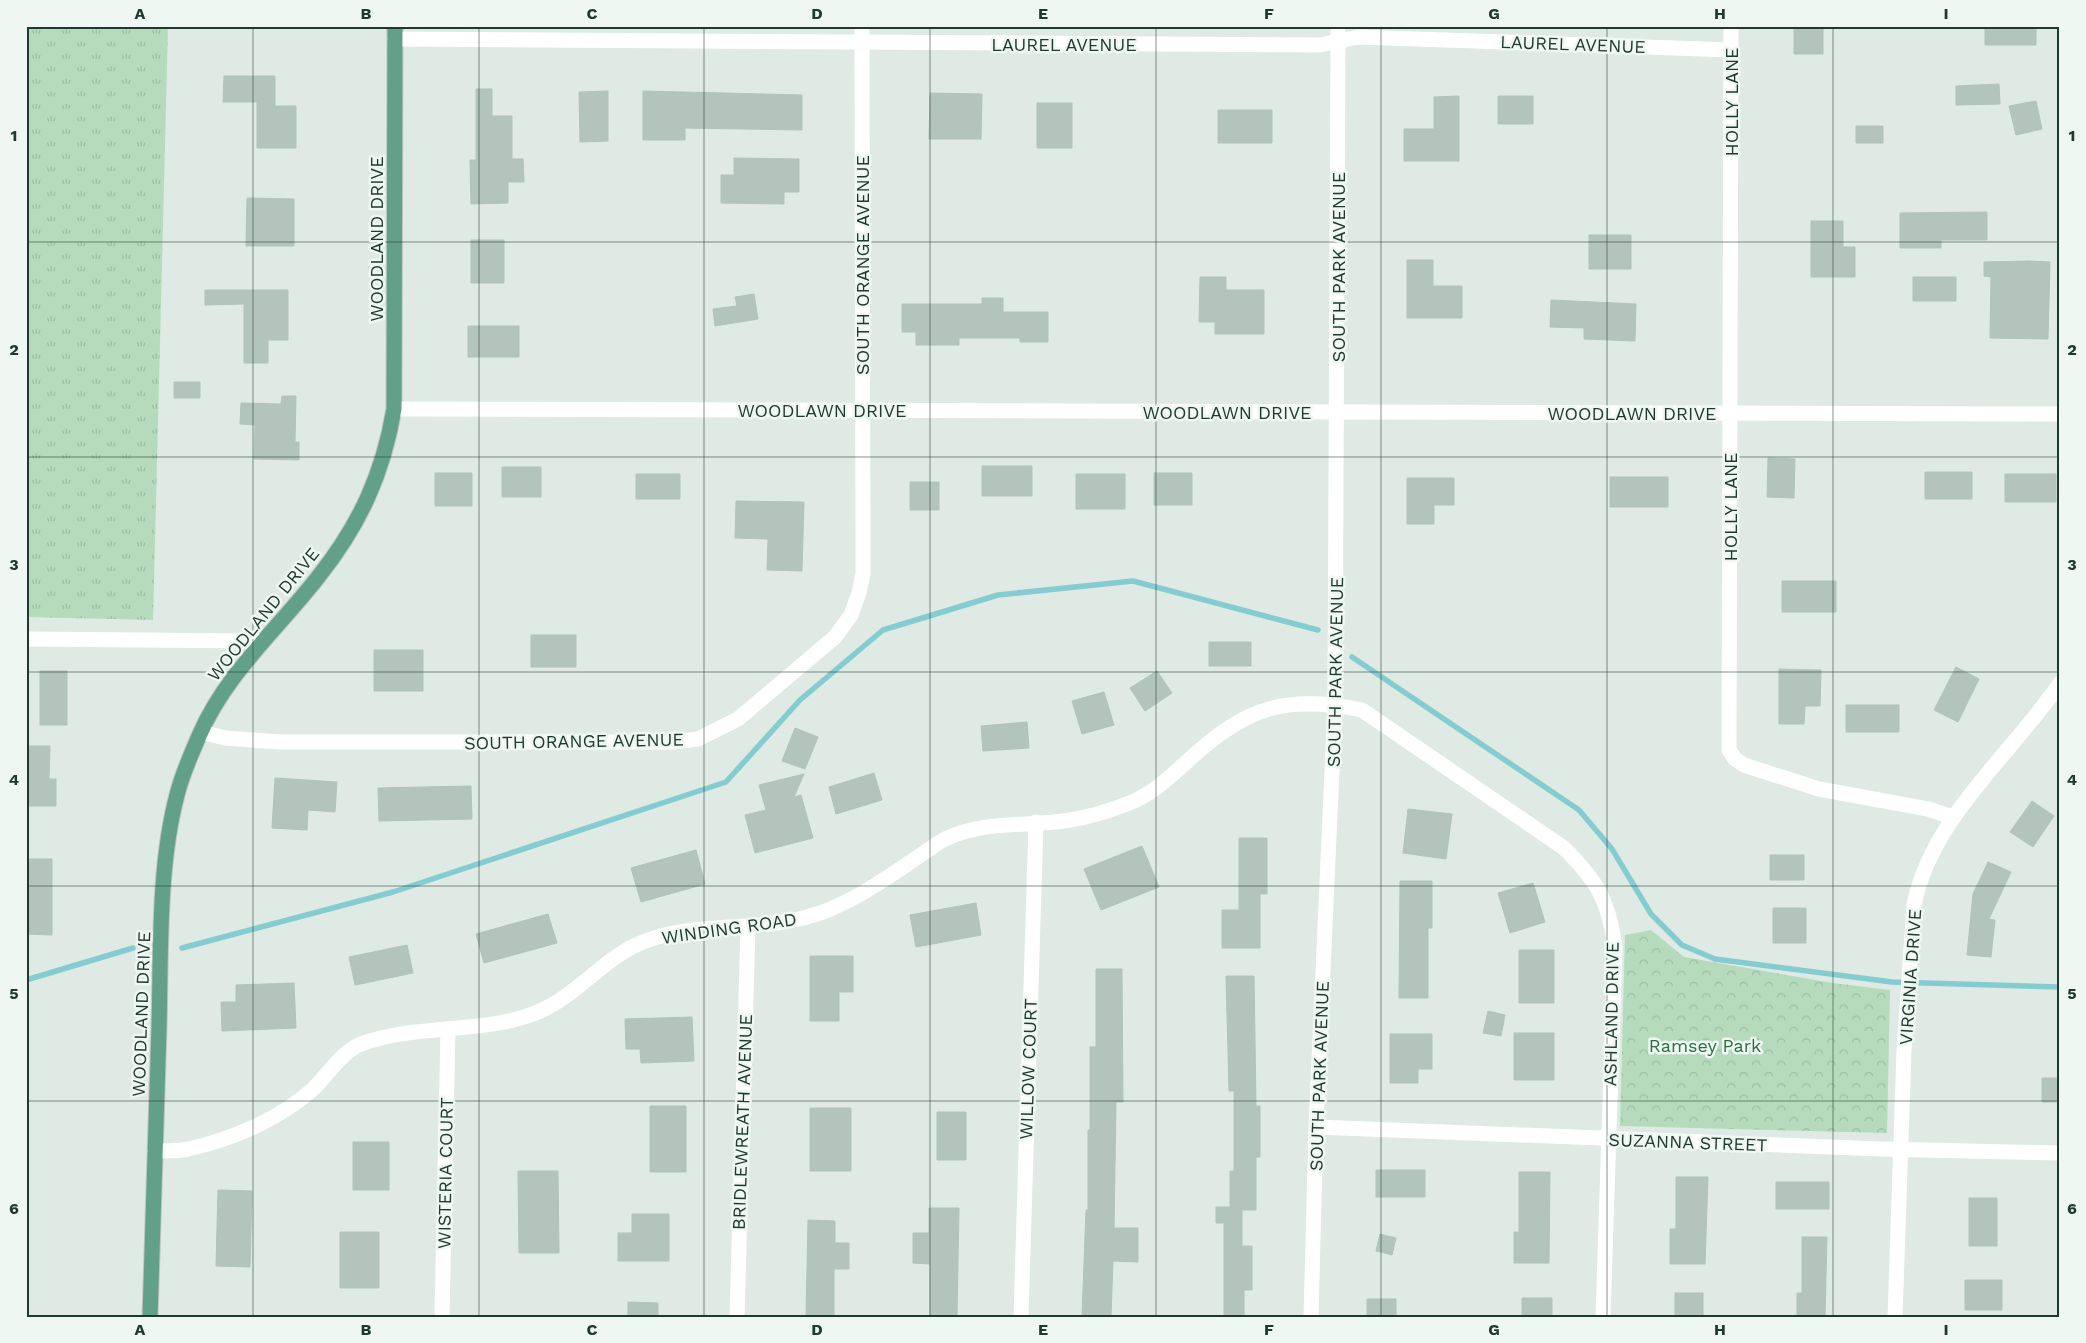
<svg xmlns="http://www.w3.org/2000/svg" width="2086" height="1343" font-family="'Work Sans',sans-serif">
  <defs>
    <pattern id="grass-tufts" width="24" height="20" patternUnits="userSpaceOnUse" patternTransform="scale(1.25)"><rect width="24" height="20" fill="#b6dbbc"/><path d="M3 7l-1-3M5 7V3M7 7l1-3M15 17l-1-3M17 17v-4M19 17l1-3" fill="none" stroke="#9cbda2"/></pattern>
    <pattern id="forest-crowns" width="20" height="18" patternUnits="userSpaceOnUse" patternTransform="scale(1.25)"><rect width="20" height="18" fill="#b6dbbc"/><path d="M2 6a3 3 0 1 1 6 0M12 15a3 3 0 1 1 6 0" fill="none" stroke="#9cbda2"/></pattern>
  </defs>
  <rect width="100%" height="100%" fill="#deeae3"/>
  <path fill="url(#grass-tufts)" d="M26,26H168L153,620L26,617Z"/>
  <path fill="url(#forest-crowns)" d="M1651,930L1684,957L1833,983L1890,990L1887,1133L1620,1126L1625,935Z"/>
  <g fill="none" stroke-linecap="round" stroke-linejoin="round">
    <path stroke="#85ccd0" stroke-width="5.5" d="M1352,657L1579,810L1612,849L1651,914L1682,945L1715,959L1892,982L2060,987
      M182,948L393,892L726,782L800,700L883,630L998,595L1133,581L1318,630
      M26,980L133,948"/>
  </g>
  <path fill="#b3c4bc" stroke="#b1c3ba" d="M1794,26H1823V54H1794Z
    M1985,26H2036V45H1985Z
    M224,76H275V106H296V148H257V102H223Z
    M1999,84L2000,104L1956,105V86Z
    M476,89H492V116H512V159H523L524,182H508V203L471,204L470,160H476Z
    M608,91V141L580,142L579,92Z
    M643,91L802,95V130L685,128V140H643Z
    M930,93L982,94L981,139H929Z
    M1459,96V161H1404V129H1434V97Z
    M1498,96H1533V124H1498Z
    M2036,101L2042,129L2016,135L2009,106Z
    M1037,103H1072V148H1037Z
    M1218,110H1272V143H1218Z
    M1856,126H1883V143H1856Z
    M734,158L799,159V192H784V204L721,203V175H734Z
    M247,198L294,199V246H246Z
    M1987,212V240H1941V248H1900V213Z
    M1811,221H1843V247H1855V277H1811Z
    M1589,235H1631V269H1589Z
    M471,240H504V283H471Z
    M1407,260H1433V286H1462V318H1407Z
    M2029,261L2050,262L2048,339L1990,338L1991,277L1984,276V262Z
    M1200,277H1226V290H1264V334H1215V322H1199Z
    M1913,277H1956V301H1913Z
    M205,290H288V340H268V363H244V304L205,305Z
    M754,294L758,319L715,326L713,309L737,306L735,297Z
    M982,298H1003V312H1048V342H1020V338H959V345H916V332H902V304H982Z
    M1551,300L1636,304L1635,341L1584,339V328L1550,327Z
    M468,326H519V357H468Z
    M174,382H200V398H174Z
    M282,396H296L295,442H299V460L254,459L255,425L240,424L241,403L281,404Z
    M1768,458L1795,459L1794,498L1767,497Z
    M982,466H1032V496H982Z
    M502,467H541V497H502Z
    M1925,472H1972V499H1925Z
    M435,473H472V506H435Z
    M1154,473H1192V505H1154Z
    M636,474H680V499H636Z
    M1076,474H1125V509H1076Z
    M2005,474H2056V502H2005Z
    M1610,477H1668V507H1610Z
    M1407,478H1454V505H1434V524H1407Z
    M910,482H939V510H910Z
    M736,501L804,502L802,571L767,570L768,539L735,538Z
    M1782,581H1836V612H1782Z
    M531,635H576V667H531Z
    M1209,642H1251V666H1209Z
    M374,650H423V691H374Z
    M1956,667L1979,679L1958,722L1934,710Z
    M1779,669L1821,670L1820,706H1805L1804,724H1779Z
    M40,671H67V725H40Z
    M1157,671L1172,693L1145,711L1130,688Z
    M1104,692L1114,725L1082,734L1072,701Z
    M1846,705H1899V732H1846Z
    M1027,722L1029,748L983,751L981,726Z
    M795,728L818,737L805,769L782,761Z
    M26,746H50L49,779H56V806H26Z
    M874,773L882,800L836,814L829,787Z
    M804,774L794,797L801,795L813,838L755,853L745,815L766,810L759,785Z
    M275,778L337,782L335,812L308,810L307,830L272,828Z
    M471,786L472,819L379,821L378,788Z
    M2032,801L2054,816L2033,847L2010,832Z
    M1408,809L1452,814L1446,859L1403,853Z
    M1239,838H1267V894H1260V948H1222V910H1239Z
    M1142,846L1159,887L1101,910L1084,869Z
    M696,850L705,884L641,902L631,868Z
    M1770,855H1804V880H1770Z
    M26,859H52V935L26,934Z
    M1988,862L2011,872L1989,919L1995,920L1991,957L1967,955L1973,894Z
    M1400,881H1432V928H1428V998H1399Z
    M1533,883L1545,922L1510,933L1498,893Z
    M976,903L981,935L916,947L910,915Z
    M1773,908H1806V943H1773Z
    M548,914L557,943L484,963L476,934Z
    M407,945L413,973L355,985L349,957Z
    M1519,950H1554V1003H1519Z
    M810,956H853V992H839V1021H810Z
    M1096,969H1122L1123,1102H1116L1114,1228H1138V1262L1113,1261L1111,1317H1082L1086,1210H1088V1130H1090V1047H1096Z
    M1226,976H1254L1256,1106H1260V1157H1256V1210H1242V1246H1252V1290H1244V1317H1224V1223H1216V1207H1230V1171H1234V1091H1229Z
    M294,983L296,1028L222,1031L221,1002H236V985Z
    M1488,1011L1505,1015L1501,1036L1483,1033Z
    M692,1017L694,1061L641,1063L640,1049H626L625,1019Z
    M1514,1033H1554V1080H1514Z
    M1390,1034H1432V1069H1418V1083H1390Z
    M2042,1078H2060V1102H2042Z
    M650,1106H686V1172H650Z
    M810,1108H851V1171H810Z
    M937,1112H966V1160H937Z
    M353,1142H389V1190H353Z
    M1376,1170H1425V1197H1376Z
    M518,1171H558L559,1253H519Z
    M1519,1172H1550L1549,1263H1514V1232H1519Z
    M1676,1177H1708L1705,1264H1670V1229H1676Z
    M1776,1182H1829V1209H1776Z
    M218,1190L252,1191L250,1267L216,1266Z
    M1969,1198H1997V1246H1969Z
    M929,1208H959L957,1317H930V1264L913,1263V1233H929Z
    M632,1214H669V1261H618V1233H632Z
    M808,1220L835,1221V1243H849V1269H834V1317H806Z
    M340,1232H379V1288H340Z
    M1380,1234L1396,1238L1392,1255L1376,1251Z
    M1802,1237H1827L1825,1317H1797V1293H1802Z
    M1965,1280H2002V1310H1965Z
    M1675,1293H1703V1317H1675Z
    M1522,1298H1552V1317H1522Z
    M1367,1299H1396V1317H1367Z
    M628,1302L658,1303V1317H628Z"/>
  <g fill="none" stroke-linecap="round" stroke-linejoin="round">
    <defs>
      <path id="major" d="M150,1317C153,1221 156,1125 159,1028C161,954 158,866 177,795C182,774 191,755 199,736C226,673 278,629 319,576C360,524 383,474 394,409L395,26"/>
    </defs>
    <use href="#major" stroke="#bcc4c1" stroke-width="17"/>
    <path stroke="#fff" stroke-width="15" d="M1731,26L1729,750L1735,759L1744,765L1819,789L1928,809L1953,817
      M395,39L1320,45L1358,37L1731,50
      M394,409L2060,414
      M26,639L263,641
      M201,732L225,738L280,742H673L698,739L738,719L835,637L851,615L859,593L863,574L862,26
      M1316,1127L1881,1149L2060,1153
      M155,1151C166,1150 178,1152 188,1149C231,1140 280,1119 313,1089C328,1075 341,1052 361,1044C417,1023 482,1035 538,1012C577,996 604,957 643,942C695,921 753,932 807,917C845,907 879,883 912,861C923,854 934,845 945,839C984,820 1028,827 1070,820C1089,817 1109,811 1127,804C1152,795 1172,775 1192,757C1248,706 1287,695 1362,710L1564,848C1597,881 1608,899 1615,946L1603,1317
      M442,1317L448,1029
      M737,1317L748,927
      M1021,1317L1036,822
      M1311,1317L1316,1127L1335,704L1338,26
      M1895,1317L1904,1051L1914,905C1931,818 2012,754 2060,683"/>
    <use href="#major" stroke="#62a089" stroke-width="15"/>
  </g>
  <path fill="none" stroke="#203930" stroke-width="1" stroke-opacity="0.55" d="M253,26V1317M479,26V1317M704,26V1317M930,26V1317M1156,26V1317M1381,26V1317M1607,26V1317M1833,26V1317M26,242H2060M26,457H2060M26,672H2060M26,886H2060M26,1101H2060"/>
  <g text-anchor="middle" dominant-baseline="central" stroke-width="5" stroke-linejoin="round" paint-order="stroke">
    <g font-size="18" fill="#203930" stroke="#eef7f1">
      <text x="1064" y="44">LAUREL AVENUE</text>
      <text transform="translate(1573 44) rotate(2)">LAUREL AVENUE</text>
      <text transform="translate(1731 102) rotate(-90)">HOLLY LANE</text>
      <text transform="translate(376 239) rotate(-90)">WOODLAND DRIVE</text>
      <text transform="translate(862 265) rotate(-90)">SOUTH ORANGE AVENUE</text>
      <text transform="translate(1338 267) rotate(-90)">SOUTH PARK AVENUE</text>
      <text x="822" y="410">WOODLAWN DRIVE</text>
      <text x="1227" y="412">WOODLAWN DRIVE</text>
      <text x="1632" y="413">WOODLAWN DRIVE</text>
      <text transform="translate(1730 507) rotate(-90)">HOLLY LANE</text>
      <text transform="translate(263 614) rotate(-51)">WOODLAND DRIVE</text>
      <text transform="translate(1335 672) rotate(-89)">SOUTH PARK AVENUE</text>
      <text transform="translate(574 741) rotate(-1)">SOUTH ORANGE AVENUE</text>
      <text transform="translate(729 928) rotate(-8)">WINDING ROAD</text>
      <text transform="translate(1910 977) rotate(-86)">VIRGINIA DRIVE</text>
      <text transform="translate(141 1014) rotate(-88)">WOODLAND DRIVE</text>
      <text transform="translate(1611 1014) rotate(-89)">ASHLAND DRIVE</text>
      <text transform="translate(1028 1069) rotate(-88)">WILLOW COURT</text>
      <text transform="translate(1319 1076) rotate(-88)">SOUTH PARK AVENUE</text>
      <text transform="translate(742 1122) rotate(-88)">BRIDLEWREATH AVENUE</text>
      <text transform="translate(1688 1142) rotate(2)">SUZANNA STREET</text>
      <text transform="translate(445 1173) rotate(-89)">WISTERIA COURT</text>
    </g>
    <g font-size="18" fill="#2a703e" stroke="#eef7f1">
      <text x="1705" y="1045">Ramsey Park</text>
    </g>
  </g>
  <rect width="2086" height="1343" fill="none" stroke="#eef7f1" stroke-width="55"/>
  <rect x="28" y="28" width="2030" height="1288" fill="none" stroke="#203930" stroke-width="2"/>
  <g font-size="16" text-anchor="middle" font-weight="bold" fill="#203930">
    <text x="140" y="19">A</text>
    <text x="366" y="19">B</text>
    <text x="592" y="19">C</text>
    <text x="817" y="19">D</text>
    <text x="1043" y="19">E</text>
    <text x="1269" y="19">F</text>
    <text x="1494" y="19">G</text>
    <text x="1720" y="19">H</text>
    <text x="1946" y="19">I</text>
    <text x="14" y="141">1</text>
    <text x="2072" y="141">1</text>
    <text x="14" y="355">2</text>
    <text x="2072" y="355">2</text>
    <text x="14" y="570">3</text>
    <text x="2072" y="570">3</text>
    <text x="14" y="785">4</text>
    <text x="2072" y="785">4</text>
    <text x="14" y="999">5</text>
    <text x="2072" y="999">5</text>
    <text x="14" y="1214">6</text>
    <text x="2072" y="1214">6</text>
    <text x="140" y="1335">A</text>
    <text x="366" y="1335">B</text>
    <text x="592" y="1335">C</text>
    <text x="817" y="1335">D</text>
    <text x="1043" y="1335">E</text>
    <text x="1269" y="1335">F</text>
    <text x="1494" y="1335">G</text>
    <text x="1720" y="1335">H</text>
    <text x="1946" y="1335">I</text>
  </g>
</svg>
